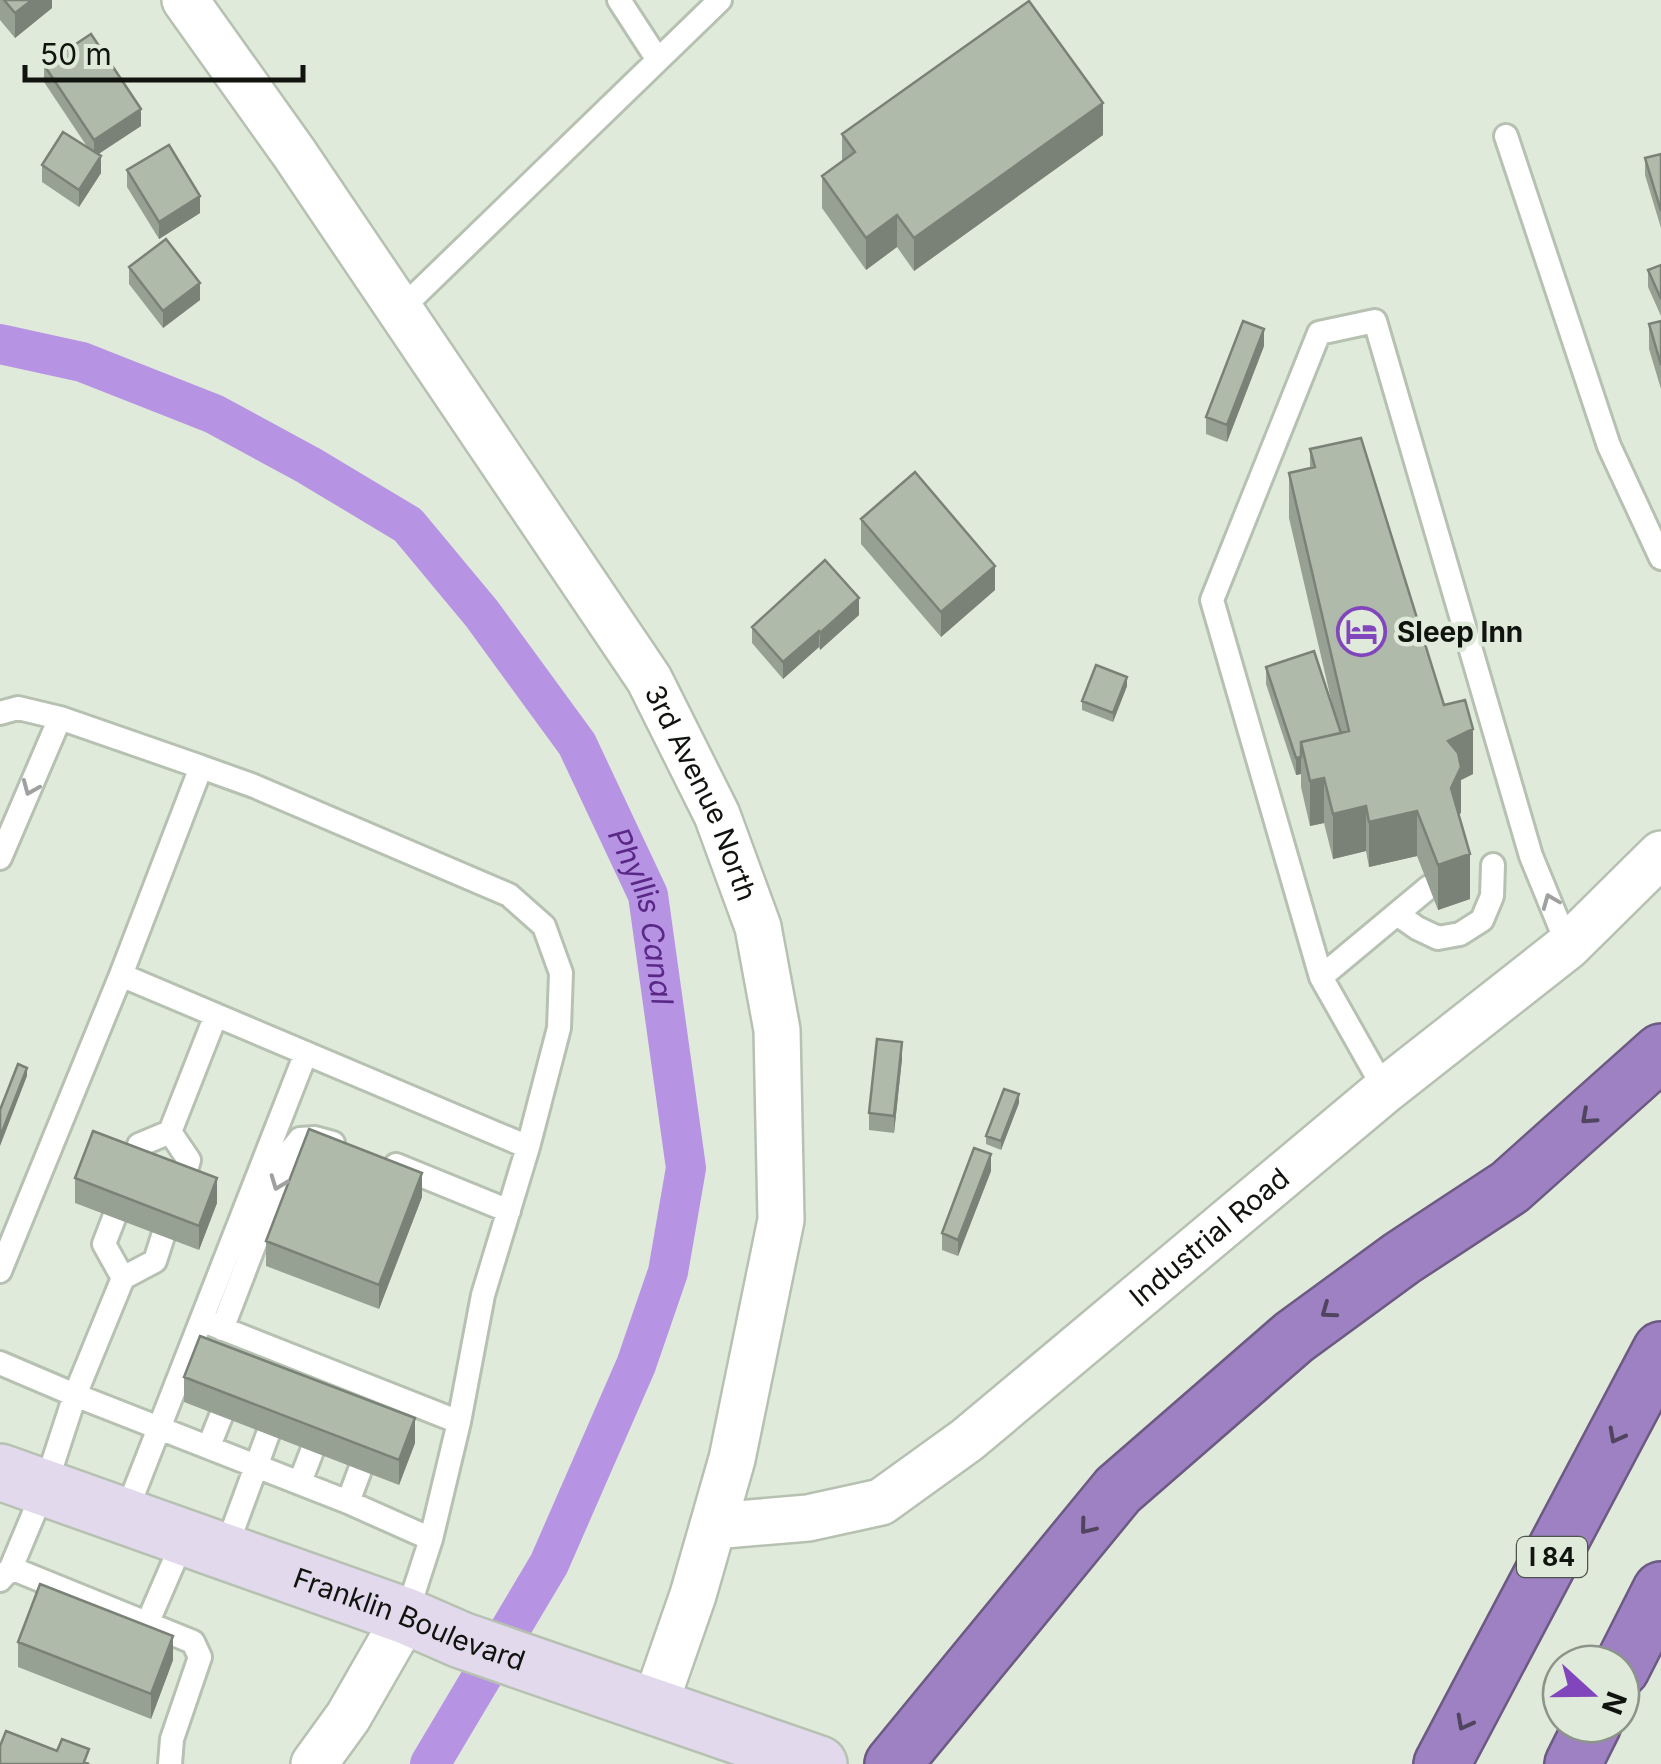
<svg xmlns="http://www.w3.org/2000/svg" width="1661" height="1764" font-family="Inter,sans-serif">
  <rect width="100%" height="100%" fill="#e0eadb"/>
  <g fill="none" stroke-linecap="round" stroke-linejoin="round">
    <path stroke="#b793e3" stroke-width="40" id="s1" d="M0,344L82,362L214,414L308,465L408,525L482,614L577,744L648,895L686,1168L668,1272L636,1365L549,1564L430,1764"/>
    <defs>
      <path id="service" d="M619,0L658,60
        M1506,136L1609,446L1661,558
        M400,310L720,0
        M0,713L18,708L60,718L201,767
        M0,858L60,718
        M1397,914L1417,928L1438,938L1460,934L1482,920L1492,896L1493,865
        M121,975L528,1147
        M1321,977L1429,887
        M1385,1090L1321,977L1212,600L1319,333L1375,321L1531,856L1568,946
        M170,1132L189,1160L180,1189
        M396,1165L509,1211
        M131,1170L139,1145L170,1132L216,1015
        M114,1218L104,1244L123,1278L155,1261L163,1236
        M0,1271L121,975L201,767L254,786L509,895L544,926L561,973L559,1028L528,1147L483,1295L459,1422L431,1539L406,1616
        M123,1278L75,1395L348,1502L431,1539
        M211,1324L459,1422
        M222,1329L291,1150L300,1139L315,1138L333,1143
        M0,1363L75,1395L45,1487L11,1568L0,1580
        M209,1446L221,1416
        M300,1482L312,1451
        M348,1502L360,1470
        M125,1515L306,1053
        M225,1551L268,1434
        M11,1568L193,1642L200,1657L172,1739L170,1764
        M147,1624L185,1536"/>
      <g id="minor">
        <path id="s2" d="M185,0L294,153L649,679L717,815L758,927L777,1030L781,1220L732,1459L693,1595L654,1707"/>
        <path id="s3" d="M713,1526L808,1518L881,1502L967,1440L1385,1090L1568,946L1661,854"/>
        <path d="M314,1764L348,1717L406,1616"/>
      </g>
      <g id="secondary">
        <path id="s4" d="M0,1472L406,1616L461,1640L819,1764"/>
      </g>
      <path id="motorway" d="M1621,1669L1661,1590
        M893,1764L1118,1490L1294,1337L1402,1258L1510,1187L1661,1052
        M1442,1764L1661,1350
        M1573,1764L1593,1724"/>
    </defs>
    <use href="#service" stroke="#b6c1b2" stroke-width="28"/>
    <use href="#minor" stroke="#b6c1b2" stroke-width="50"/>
    <use href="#secondary" stroke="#b6c1b2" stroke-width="60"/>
    <use href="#motorway" stroke="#6c5a83" stroke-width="60"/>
    <use href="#service" stroke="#fff" stroke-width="22"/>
    <use href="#minor" stroke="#fff" stroke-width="45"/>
    <use href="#secondary" stroke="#e2d9ed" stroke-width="55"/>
    <use href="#motorway" stroke="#9e81c2" stroke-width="55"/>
  </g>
  <path fill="#96a093" d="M0,0H52V8L15,38L0,20Z
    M44,65L141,126L98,154L101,173L79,207L42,182V165L88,148L44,82Z
    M842,134L1103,135L914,271L897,247L866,270L822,208V176L842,161Z
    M1661,154V228L1645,175V158Z
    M127,170L200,213L159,239L127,187Z
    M1661,265V316L1648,287V270Z
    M129,267L200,300L163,328L129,284Z
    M1661,321V389L1649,349V324Z
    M1264,346L1227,442L1206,434V417Z
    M1310,449L1444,705L1473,774L1461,780V812L1459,816L1470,899L1438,910L1417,856L1369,867L1366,851L1333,859L1324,823L1310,826L1301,787V774L1296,775L1266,684V667L1333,708L1289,518V473L1310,468Z
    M861,519L995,590L941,637L861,544Z
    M859,615L820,650L819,647L783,679L752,643V627Z
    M1127,686L1113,722L1082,710V701Z
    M902,1059L894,1133L869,1130V1113Z
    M1019,1103L1001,1150L986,1144V1136Z
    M991,1171L958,1256L942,1250V1233Z
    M75,1178L217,1203L199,1250L75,1203Z
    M422,1197L379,1309L266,1266V1241Z
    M184,1377L415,1443L399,1485L184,1402Z
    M18,1642L173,1660L151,1719L18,1667Z"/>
  <path fill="#7a8278" d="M32,0H52V8L15,38V13Z
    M1103,103V135L914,271V238Z
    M141,109V126L94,157V140Z
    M101,156V173L79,207V190Z
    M200,196V213L159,239V222Z
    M897,215V247L866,270V238Z
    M200,283V300L163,328V311Z
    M1264,329V346L1227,442V425Z
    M995,566V590L941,637V612Z
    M859,598V615L820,650V633Z
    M819,631V647L783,679V662Z
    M1127,677V686L1113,722V713Z
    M1473,729V774L1461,780V812L1451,833L1448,741Z
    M1301,757V774L1296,775V758Z
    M1324,778V823L1310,826V781Z
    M1366,806V851L1333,859V814Z
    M1417,811V856L1369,867V822Z
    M1470,854V899L1438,910V865Z
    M902,1042V1059L894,1133V1116Z
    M27,1068V1076L0,1146V1137Z
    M1019,1094V1103L1001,1150V1141Z
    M991,1154V1171L958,1256V1240Z
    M422,1173V1197L379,1309V1285Z
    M217,1178V1203L199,1250V1226Z
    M415,1418V1443L399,1485V1460Z
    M173,1636V1660L151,1719V1694Z"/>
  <path fill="#afbaab" stroke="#7a8278" stroke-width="2.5" d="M4,0H32L15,13Z
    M1029,1L1103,103L914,238L897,215L866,238L822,176L855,152L842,134Z
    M91,34L141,109L94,140L44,65Z
    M63,132L101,156L79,190L42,165Z
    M169,145L200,196L159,222L127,170Z
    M1661,154V211L1645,158Z
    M166,239L200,283L163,311L129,267Z
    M1661,265V299L1648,270Z
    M1243,321L1264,329L1227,425L1206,417Z
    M1661,321V365L1649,324Z
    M1361,438L1444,705L1465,700L1473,729L1448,741L1458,753L1461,767L1451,788L1470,854L1438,865L1417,811L1369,822L1366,806L1333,814L1324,778L1310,781L1301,742L1349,731L1289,473L1315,467L1310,449Z
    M915,472L995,566L941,612L861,519Z
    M825,560L859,598L820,633L819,631L783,662L752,627Z
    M1314,651L1341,733L1301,742V757L1296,758L1266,667Z
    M1096,665L1127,677L1113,713L1082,701Z
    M877,1039L902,1042L894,1116L869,1113Z
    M18,1064L27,1068L0,1137V1110Z
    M1004,1089L1019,1094L1001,1141L986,1136Z
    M309,1129L422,1173L379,1285L266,1241Z
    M93,1131L217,1178L199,1226L75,1178Z
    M974,1148L991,1154L958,1240L942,1233Z
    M200,1336L415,1418L399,1460L184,1377Z
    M40,1584L173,1636L151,1694L18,1642Z
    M6,1731L57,1751L62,1739L89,1749L84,1762L89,1764H0V1746Z"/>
  <defs><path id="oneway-chevron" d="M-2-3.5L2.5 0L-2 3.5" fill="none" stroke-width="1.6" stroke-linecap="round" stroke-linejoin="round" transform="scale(2.5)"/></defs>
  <g stroke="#9fa19f">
    <use href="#oneway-chevron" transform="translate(30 788) rotate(113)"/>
    <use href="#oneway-chevron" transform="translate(1550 901) rotate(-112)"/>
    <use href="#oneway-chevron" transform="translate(278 1183) rotate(111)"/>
  </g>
  <g stroke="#50445f">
    <use href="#oneway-chevron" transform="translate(1588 1117) rotate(138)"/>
    <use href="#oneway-chevron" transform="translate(1328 1311) rotate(144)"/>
    <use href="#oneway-chevron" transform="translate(1616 1436) rotate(118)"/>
    <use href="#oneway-chevron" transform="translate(1087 1527) rotate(129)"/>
    <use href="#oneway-chevron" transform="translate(1464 1723) rotate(118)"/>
  </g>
  <defs>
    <symbol id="hotel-ring" viewBox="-11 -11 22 22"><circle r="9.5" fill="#e0eadb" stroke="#8246bc" stroke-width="1.5"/><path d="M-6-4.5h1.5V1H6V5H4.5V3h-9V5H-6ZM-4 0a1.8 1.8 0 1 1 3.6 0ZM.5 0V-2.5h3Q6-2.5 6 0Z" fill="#8246bc"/></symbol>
  </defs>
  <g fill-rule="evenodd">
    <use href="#hotel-ring" x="1334" y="604" width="55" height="55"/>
  </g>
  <g text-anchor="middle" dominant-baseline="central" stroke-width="9" stroke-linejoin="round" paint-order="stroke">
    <rect fill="#e0eadb" stroke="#4e544c" stroke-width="2.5" x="1517" y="1537" width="70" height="40" rx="8"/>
    <g font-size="25" font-weight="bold" fill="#10130e">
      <text x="1552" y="1557">I 84</text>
    </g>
    <g font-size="28" font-weight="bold" fill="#10130e" stroke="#e0eadb" text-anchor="start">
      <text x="1397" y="632">Sleep Inn</text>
    </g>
    <g font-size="28" fill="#10130e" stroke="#e0eadb">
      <text stroke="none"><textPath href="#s2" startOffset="948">3rd Avenue North</textPath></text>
      <text stroke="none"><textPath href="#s3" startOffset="592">Industrial Road</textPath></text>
      <text stroke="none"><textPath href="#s4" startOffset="435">Franklin Boulevard</textPath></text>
    </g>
    <g font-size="30" font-style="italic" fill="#592886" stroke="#e0eadb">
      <text stroke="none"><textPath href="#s1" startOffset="912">Phyllis Canal</textPath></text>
    </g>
  </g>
  <g transform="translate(1591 1694) rotate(111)"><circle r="48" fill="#e0eadb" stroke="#8d9489" stroke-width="2.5"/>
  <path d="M0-8L18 38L0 25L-18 38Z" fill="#8246bc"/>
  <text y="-15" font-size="28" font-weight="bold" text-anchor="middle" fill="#10130e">N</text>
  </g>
  <path d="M25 65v15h278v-15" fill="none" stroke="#10130e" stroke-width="5"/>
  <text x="40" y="65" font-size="30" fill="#10130e" stroke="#e0eadb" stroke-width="8" paint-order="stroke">50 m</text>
</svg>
